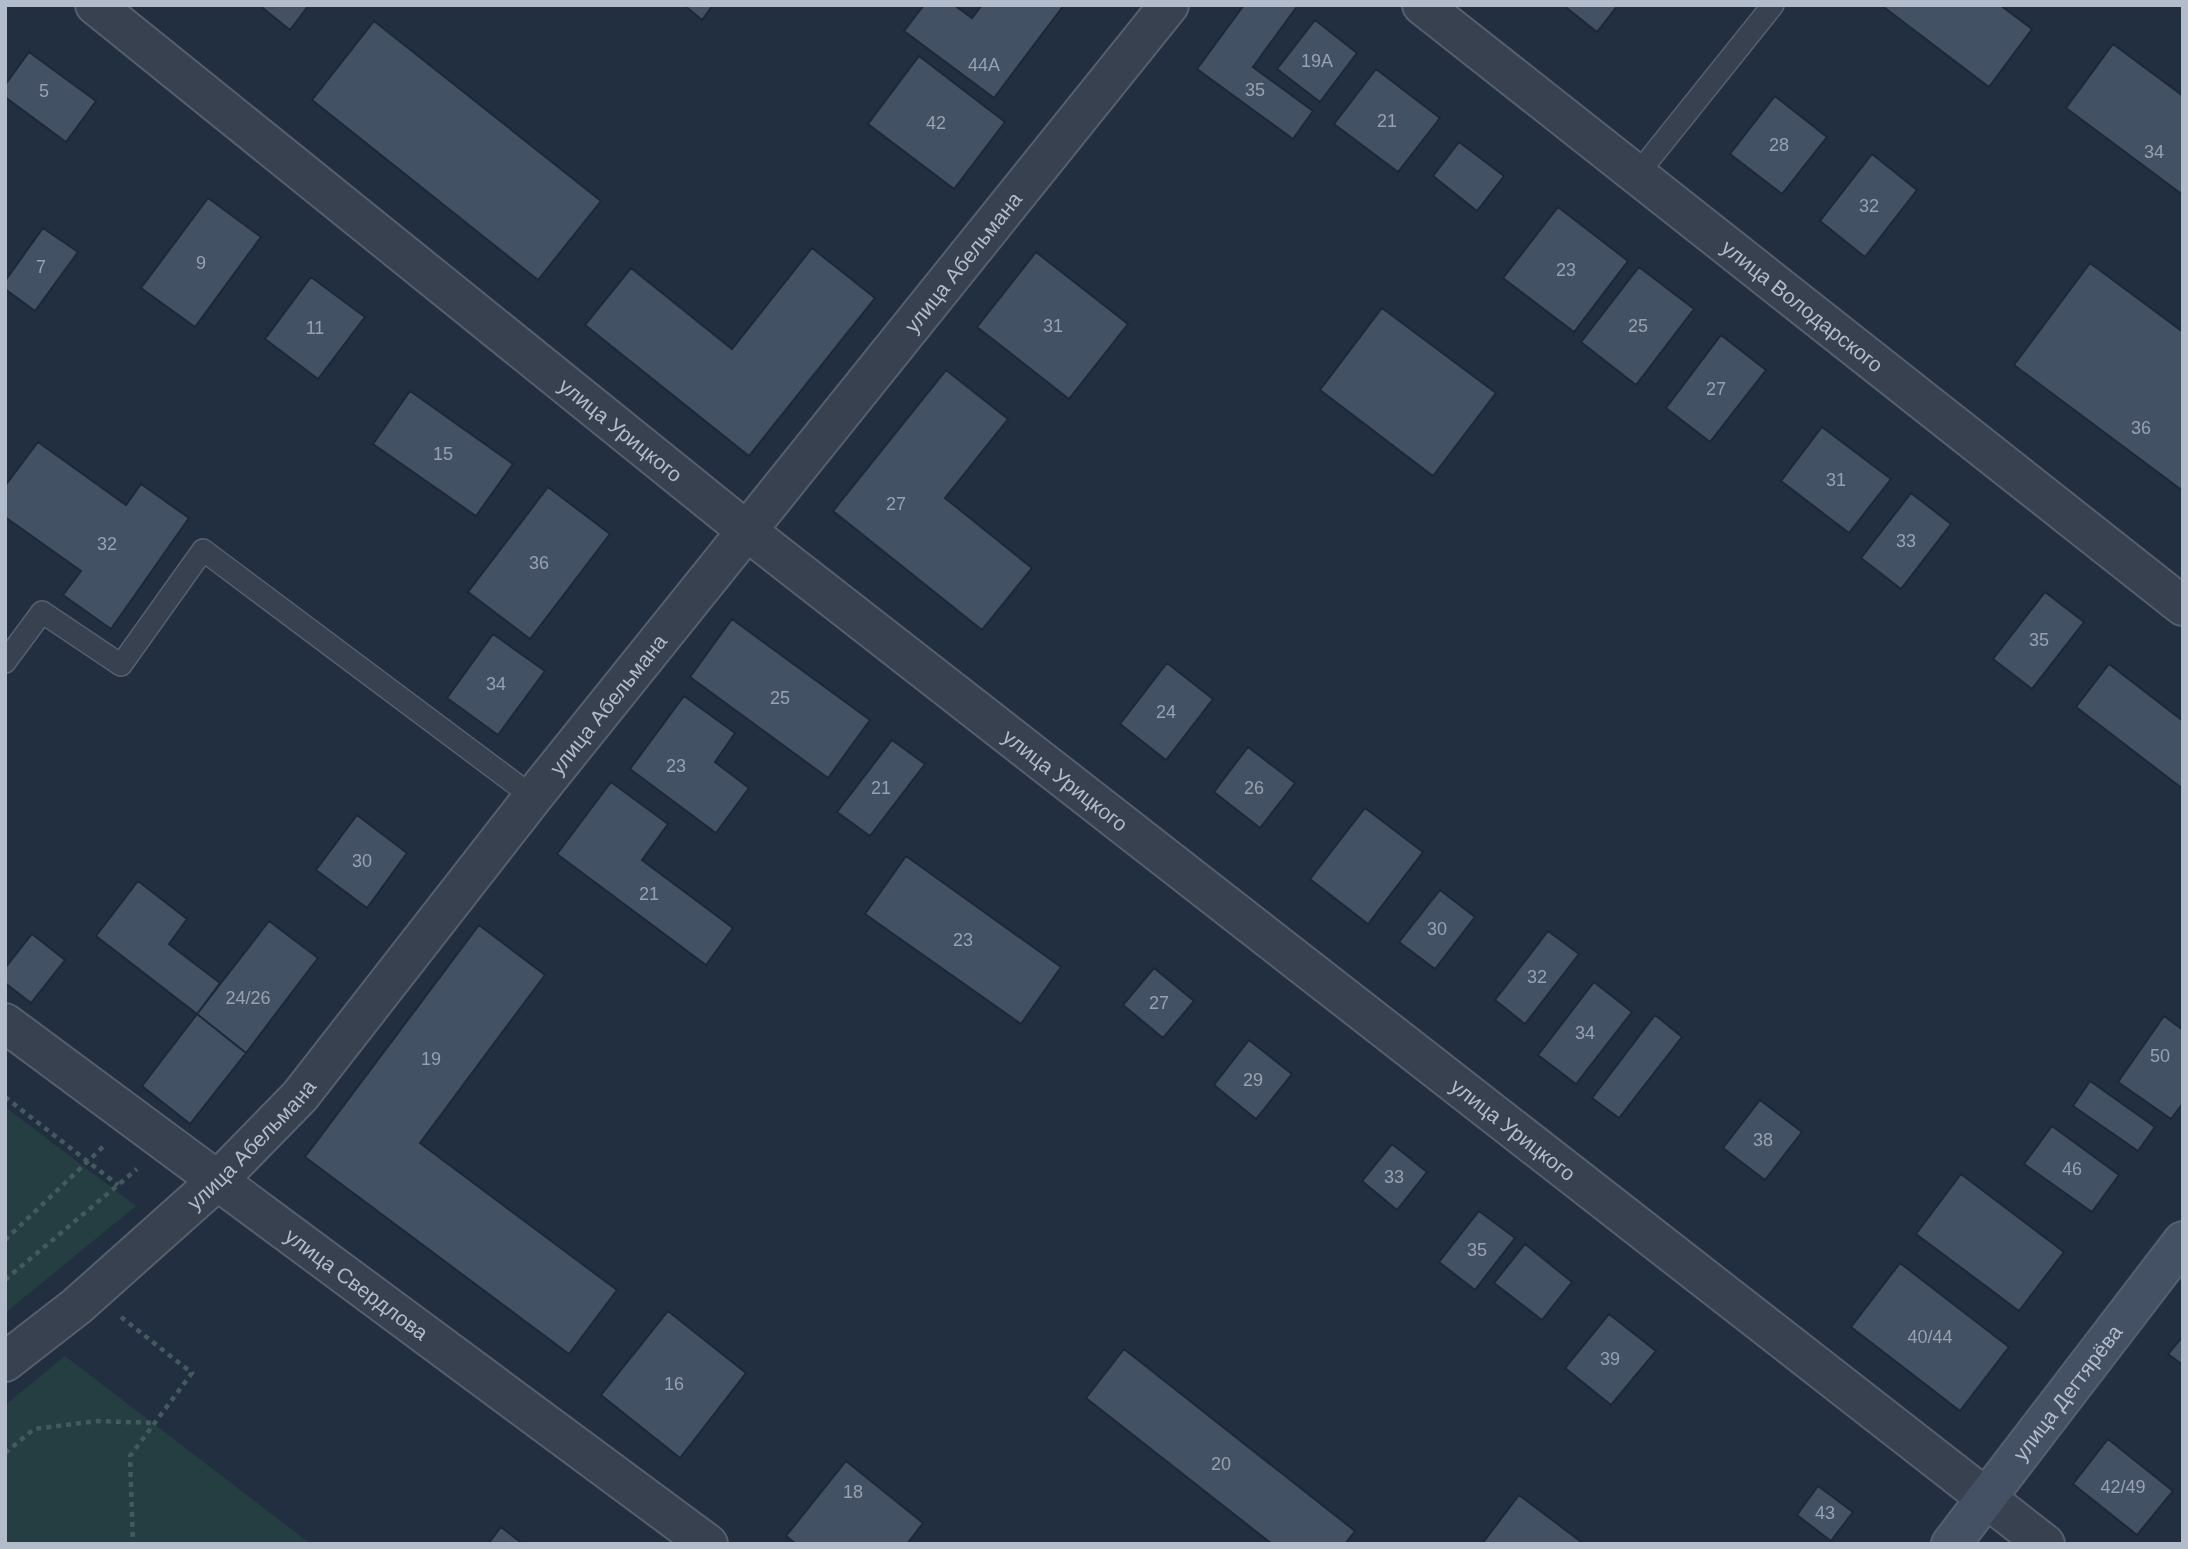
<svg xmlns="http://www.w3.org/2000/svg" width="2188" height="1549" font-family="Helvetica,sans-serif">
  <rect width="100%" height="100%" fill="#222f40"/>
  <path fill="#253e41" d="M5,1107L136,1206L5,1313Z
    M65,1356L311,1544H5V1405Z"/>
  <path fill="#435164" stroke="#1e2837" stroke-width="2" d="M259,5H309L290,30Z
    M684,5H713L702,20Z
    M924,5H954L972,18L982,5H1064L994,98L904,31Z
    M1244,5H1298L1253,67L1313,111L1293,139L1197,69Z
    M1563,5H1618L1597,32Z
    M1881,5H2000L2032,29L1989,87Z
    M1315,20L1357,53L1320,102L1277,69Z
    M374,21L601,201L538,280L312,100Z
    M2113,44L2183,96V195L2066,108Z
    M29,52L96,101L66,142L5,97V85Z
    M919,56L1005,122L954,189L868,124Z
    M1376,69L1440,118L1398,172L1334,124Z
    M1775,96L1827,137L1782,194L1730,154Z
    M1459,142L1504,176L1477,211L1433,176Z
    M1872,154L1917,190L1865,257L1820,221Z
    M208,198L261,237L195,327L141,288Z
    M1558,207L1628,261L1574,332L1503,278Z
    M43,228L78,252L35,311L5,289V281Z
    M812,248L875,298L749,456L585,325L631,268L732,349Z
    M1036,252L1128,324L1069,399L977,327Z
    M2090,263L2183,332V491L2014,365Z
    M1639,267L1694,309L1636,385L1581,342Z
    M311,277L365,317L318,379L265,339Z
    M1382,308L1496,393L1433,476L1320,390Z
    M1721,335L1766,370L1710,442L1666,408Z
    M946,370L1008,419L945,498L1032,568L982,630L833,511Z
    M410,391L513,464L476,516L373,444Z
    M1822,427L1891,479L1849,533L1781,481Z
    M38,442L126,505L141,484L189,518L111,629L63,595L81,571L5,517V486Z
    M548,487L610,534L530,639L468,592Z
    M1911,493L1951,524L1901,589L1861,558Z
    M2045,592L2084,622L2032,689L1993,659Z
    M732,619L870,720L828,778L690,677Z
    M493,634L545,671L498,735L447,698Z
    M1167,663L1213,699L1166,760L1120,724Z
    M2109,664L2183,721V789L2076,707Z
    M684,696L735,733L715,762L749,788L716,833L630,769Z
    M892,740L925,764L870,836L837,812Z
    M1248,747L1295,783L1260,828L1214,792Z
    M611,782L668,824L642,860L733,928L706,965L557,854Z
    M1365,808L1423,852L1368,924L1310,879Z
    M357,815L407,853L367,908L316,870Z
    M906,856L1061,967L1021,1024L865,914Z
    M138,881L187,919L169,944L220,983L197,1014L96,936Z
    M1440,890L1475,917L1435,969L1399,942Z
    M269,921L318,958L246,1053L197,1014Z
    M479,925L545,975L420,1143L617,1290L569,1354L305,1157Z
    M1548,931L1579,954L1525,1024L1495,1000Z
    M32,934L65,960L31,1003L5,983V968Z
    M1154,968L1194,1001L1163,1038L1123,1005Z
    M1594,982L1632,1012L1576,1084L1538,1055Z
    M197,1014L246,1053L190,1124L142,1086Z
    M1655,1015L1682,1037L1619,1118L1592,1098Z
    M2164,1016L2183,1030V1103L2171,1119L2118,1082Z
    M1249,1040L1292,1074L1256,1119L1214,1085Z
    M2090,1081L2155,1127L2138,1151L2073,1106Z
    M1760,1100L1802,1132L1765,1180L1723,1148Z
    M2052,1126L2119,1175L2092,1212L2024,1164Z
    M1392,1144L1427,1172L1397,1210L1362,1181Z
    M1961,1174L2064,1252L2019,1311L1916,1234Z
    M1479,1211L1515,1238L1475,1290L1439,1262Z
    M1525,1244L1572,1282L1542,1320L1494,1283Z
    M1900,1263L2009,1347L1960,1411L1851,1327Z
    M668,1311L746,1373L680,1458L601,1395Z
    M1609,1314L1656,1351L1611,1405L1565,1368Z
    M2183,1336V1365L2168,1354Z
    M1124,1349L1355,1531L1345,1544H1272L1086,1398Z
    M2108,1439L2173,1491L2137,1535L2073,1484Z
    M846,1461L923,1523L907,1544H796L786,1536Z
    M1818,1486L1853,1512L1831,1541L1797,1515Z
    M1519,1495L1584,1544H1482Z
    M501,1527L523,1544H488Z"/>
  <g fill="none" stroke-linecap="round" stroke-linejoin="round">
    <defs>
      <path id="lane" d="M1636,176L1773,5
        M5,662L42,612L121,665L203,550L533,797"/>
      <g id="street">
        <path id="s1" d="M95,5L748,532L2045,1544"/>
        <path id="s2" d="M1422,5L2183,606"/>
        <path id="s3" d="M5,1023L708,1544"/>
        <path id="s4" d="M5,1362L77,1306L217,1181L300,1096L533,797L1169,5"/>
      </g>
      <g id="secondary">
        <path id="s5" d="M1951,1544L2183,1241"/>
      </g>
    </defs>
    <use href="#lane" stroke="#555f6e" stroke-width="24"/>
    <use href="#street" stroke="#555f6e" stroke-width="42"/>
    <use href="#secondary" stroke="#555f6e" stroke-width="42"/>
    <path stroke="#435b5e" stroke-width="4.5" stroke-dasharray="5 5" stroke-linecap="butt" d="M5,1097L118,1185
      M5,1240L106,1144
      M5,1280L137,1169
      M121,1317L192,1373L130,1456L133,1544
      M5,1453L34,1429L97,1421L155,1423"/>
    <use href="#lane" stroke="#374150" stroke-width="21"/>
    <use href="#street" stroke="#374150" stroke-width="38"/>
    <use href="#secondary" stroke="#445063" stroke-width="38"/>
  </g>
  <g text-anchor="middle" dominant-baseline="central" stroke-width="5" stroke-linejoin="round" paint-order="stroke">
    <g font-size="18" fill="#97a1b1">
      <text x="1317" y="61">19А</text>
      <text x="984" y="65">44А</text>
      <text x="1255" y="90">35</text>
      <text x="44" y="91">5</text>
      <text x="1387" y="121">21</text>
      <text x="936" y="123">42</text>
      <text x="1779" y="145">28</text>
      <text x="2154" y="152">34</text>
      <text x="1869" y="206">32</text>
      <text x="201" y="263">9</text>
      <text x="41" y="267">7</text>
      <text x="1566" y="270">23</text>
      <text x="1053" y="326">31</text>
      <text x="1638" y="326">25</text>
      <text x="315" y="328">11</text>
      <text x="1716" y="389">27</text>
      <text x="2141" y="428">36</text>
      <text x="443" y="454">15</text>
      <text x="1836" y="480">31</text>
      <text x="896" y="504">27</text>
      <text x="1906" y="541">33</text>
      <text x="107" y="544">32</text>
      <text x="539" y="563">36</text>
      <text x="2039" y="640">35</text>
      <text x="496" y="684">34</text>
      <text x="780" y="698">25</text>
      <text x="1166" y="712">24</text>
      <text x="676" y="766">23</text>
      <text x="881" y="788">21</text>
      <text x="1254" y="788">26</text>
      <text x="362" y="861">30</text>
      <text x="649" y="894">21</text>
      <text x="1437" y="929">30</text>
      <text x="963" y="940">23</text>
      <text x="1537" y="977">32</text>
      <text x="248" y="998">24/26</text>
      <text x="1159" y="1003">27</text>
      <text x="1585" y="1033">34</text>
      <text x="2160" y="1056">50</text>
      <text x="431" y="1059">19</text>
      <text x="1253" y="1080">29</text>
      <text x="1763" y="1140">38</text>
      <text x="2072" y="1169">46</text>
      <text x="1394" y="1177">33</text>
      <text x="1477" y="1250">35</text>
      <text x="1930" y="1337">40/44</text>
      <text x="1610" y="1359">39</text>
      <text x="674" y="1384">16</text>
      <text x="1221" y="1464">20</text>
      <text x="2123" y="1487">42/49</text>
      <text x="853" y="1492">18</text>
      <text x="1825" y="1513">43</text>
    </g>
    <g font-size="21" fill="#b3bccb" stroke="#1c2635">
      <text stroke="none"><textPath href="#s4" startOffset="1463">улица Абельмана</textPath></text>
      <text stroke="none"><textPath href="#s2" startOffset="485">улица Володарского</textPath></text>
      <text stroke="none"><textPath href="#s1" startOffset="676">улица Урицкого</textPath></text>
      <text stroke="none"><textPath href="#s4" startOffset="896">улица Абельмана</textPath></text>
      <text stroke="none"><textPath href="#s1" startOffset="1242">улица Урицкого</textPath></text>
      <text stroke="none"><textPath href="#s1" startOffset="1810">улица Урицкого</textPath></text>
      <text stroke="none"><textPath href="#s4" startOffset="329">улица Абельмана</textPath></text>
      <text stroke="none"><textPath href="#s3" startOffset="438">улица Свердлова</textPath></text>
      <text stroke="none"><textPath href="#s5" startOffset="191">улица Дегтярёва</textPath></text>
    </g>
  </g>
  <rect width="2188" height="1549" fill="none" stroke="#b3bccb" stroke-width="14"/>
</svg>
